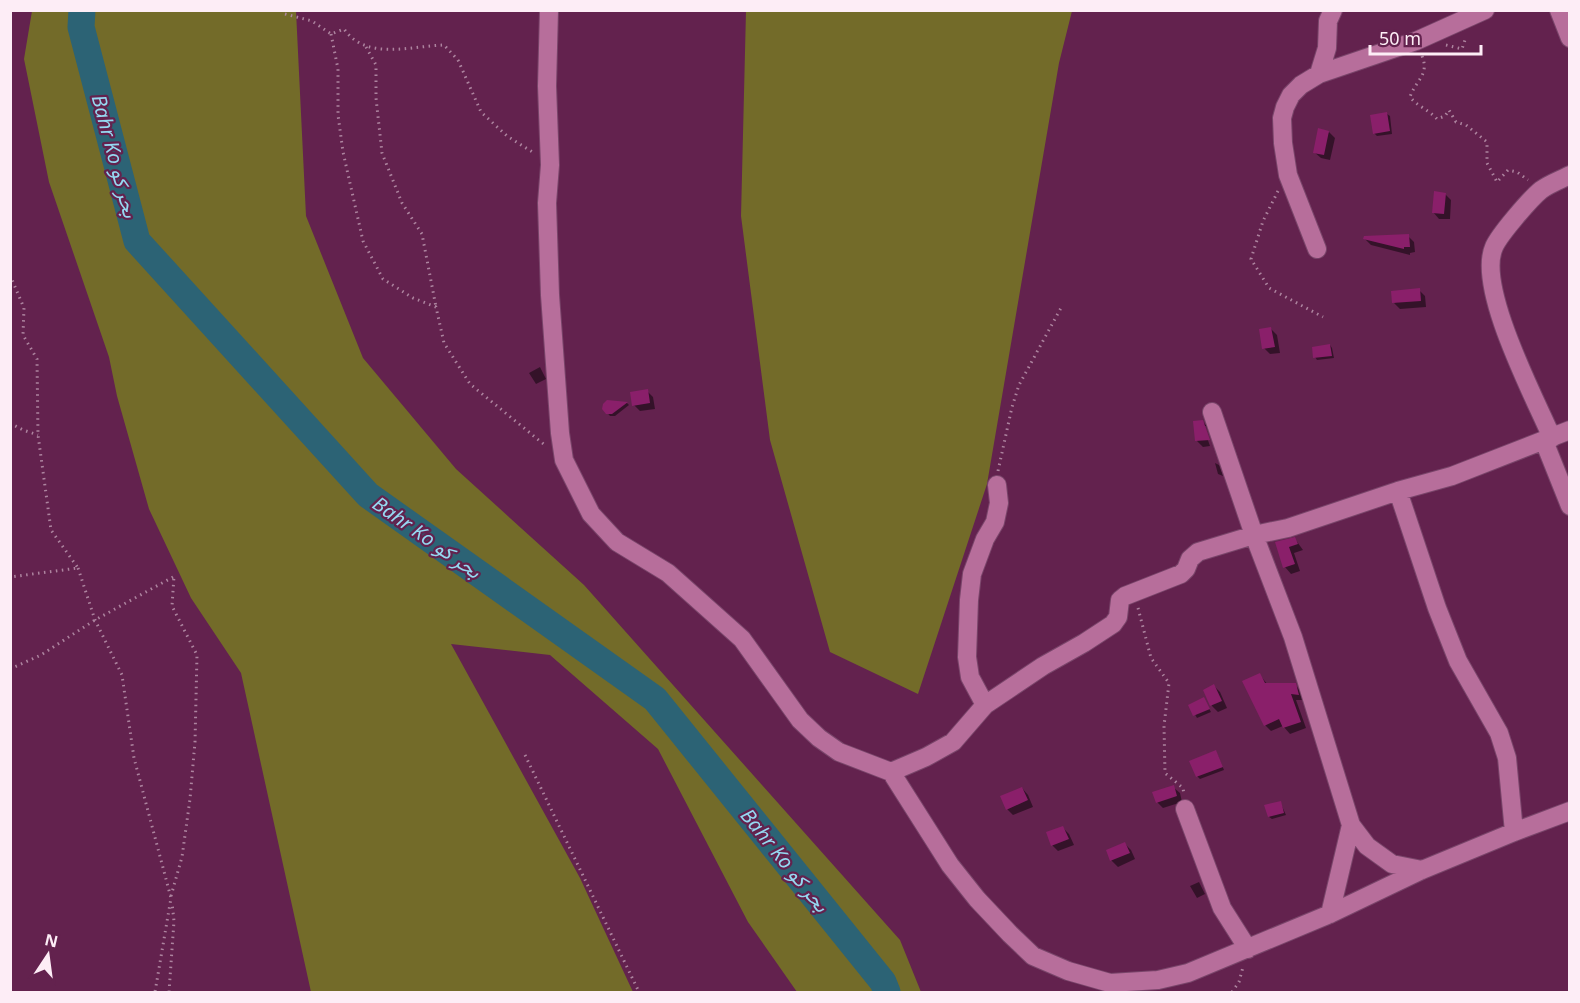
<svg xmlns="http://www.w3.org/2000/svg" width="1580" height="1003" font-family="'Noto Sans',Vazirmatn,sans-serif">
  <rect width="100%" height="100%" fill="#63224e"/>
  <path fill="#736b29" d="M32,11H296L306,216L363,358L456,469L584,585L900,940L921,992H797L748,922L658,749L550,655L451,644L580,878L633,992H311L241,673L191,598L149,509L117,396L109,357L49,182L24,59Z
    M746,11H1072L1059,63L987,484L918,694L830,652L770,440L741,216Z"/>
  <path fill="#0007" d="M1387,114L1390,116L1392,134L1377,136L1374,133Z
    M1329,132L1335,138L1330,160L1321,158L1314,152Z
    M1445,194L1451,200L1450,219H1439L1433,212Z
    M1408,236L1414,242L1415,252L1410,253V255L1371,245L1365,239Z
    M1419,290L1425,296L1426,307L1400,309L1394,303Z
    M1271,329L1277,335L1280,353L1270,354L1264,348Z
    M1330,345L1332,348L1334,358L1317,360L1315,357Z
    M540,367L546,379L536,384L529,373Z
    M647,391L653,397L655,409L640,411L634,405Z
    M608,401L627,403L629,405L615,416H610L604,409Z
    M1202,421L1209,428L1215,446L1206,426H1203L1210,446L1203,447L1197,441Z
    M1215,463L1219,465L1223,476L1218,474Z
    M1295,539L1303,550L1294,553L1300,571L1291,574L1285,567L1277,543Z
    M1259,674L1268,685H1295L1301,691L1304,700H1296L1306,728L1290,734L1283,726L1271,731L1265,725Z
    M1214,686L1220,692L1227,708L1218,712L1212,706L1205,690Z
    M1204,699L1211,712L1197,718L1190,706Z
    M1216,751L1224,770L1200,779L1197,776Z
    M1173,787L1180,793L1182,802L1163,808L1157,802Z
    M1022,788L1028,795L1033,807L1013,815L1007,809Z
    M1280,802L1286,815L1272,819L1269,817Z
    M1063,828L1069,834L1074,845L1058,851L1052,845Z
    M1125,844L1131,850L1135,859L1118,867L1111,860Z
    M1199,882L1205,894L1197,898L1190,886Z"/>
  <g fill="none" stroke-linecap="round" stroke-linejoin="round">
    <path stroke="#2c6375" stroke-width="27" d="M82,10L81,27L137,241L368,495L655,699L883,982L887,992"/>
  </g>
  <path fill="#8a1f6a" d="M1387,112L1390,131L1373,134L1370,115Z
    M1318,128L1329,131L1324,155L1313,153Z
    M1434,191L1446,193L1444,214L1432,213Z
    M1409,234L1410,247H1404V249L1363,239L1364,236Z
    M1420,288L1421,301L1392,303L1391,291Z
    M1271,327L1275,347L1262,349L1259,329Z
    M1330,344L1332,356L1313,358L1312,347Z
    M648,389L650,403L632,406L630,392Z
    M607,400L628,402L612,414H606L602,409L603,404Z
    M1203,420L1210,440L1195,441L1193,421Z
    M1295,537L1298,544L1289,547L1295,564L1283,568L1275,542Z
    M1260,673L1265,683H1296L1299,695L1291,694L1301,722L1283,728L1279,719L1264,726L1242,681Z
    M1214,684L1222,701L1210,706L1203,690Z
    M1204,697L1210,709L1193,716L1188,705Z
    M1216,750L1223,767L1196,777L1189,761Z
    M1174,785L1177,796L1156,803L1152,792Z
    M1022,787L1028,800L1006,810L1000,796Z
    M1281,801L1284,813L1268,817L1264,805Z
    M1063,826L1069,839L1051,846L1046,832Z
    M1125,842L1130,853L1110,861L1106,850Z"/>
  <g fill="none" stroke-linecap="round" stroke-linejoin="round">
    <defs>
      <path id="street" d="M549,10L547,86L550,165L547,203L550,295L560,433L564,460L591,514L617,542L668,573L742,639L800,720L819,738L839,752L891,772L950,865L977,899L1010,934L1033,956L1068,971L1110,983L1158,980L1188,973L1330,914L1422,870L1514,832L1570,811
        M1559,10L1570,38
        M1319,74L1327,48L1328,21L1333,10
        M1317,249L1288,175L1283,143L1282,118L1285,107L1291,95L1301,85L1319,74L1416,41L1485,10
        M1212,412L1254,535L1293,637L1351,825L1367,846L1392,864L1422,870
        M1552,438C1535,398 1476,287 1494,247C1499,235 1530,199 1541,190C1549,184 1560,180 1570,175
        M1544,441L1570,506
        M1398,491L1437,608L1458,661L1499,733L1507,758L1514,832
        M985,705L970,677L967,657L969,600L972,574L985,539L995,522L999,503L997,485
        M891,772L926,757L953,742L985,705L1043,666L1084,643L1113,624L1118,617L1120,600L1125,596L1181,574L1186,569L1190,559L1198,552L1254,535L1288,528L1398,491L1452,476L1570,430
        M1185,809L1222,908L1248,949
        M1330,914L1351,825"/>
    </defs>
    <use href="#street" stroke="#79456a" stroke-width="20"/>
    <path stroke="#ad849f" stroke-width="3" stroke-dasharray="1.5 4.5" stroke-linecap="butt" d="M285,14L312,21L331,34L344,29C366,61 411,46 444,45L458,60L481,112L507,136L534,153
      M331,34L338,69V115L343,152L363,241L383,279L413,298L436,307L444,343L470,384L546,446
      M1446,45L1462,49L1466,37
      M366,47L376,65V98L382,153L402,203L422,234L436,307
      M1422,56C1430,75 1415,81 1410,97C1417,106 1429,110 1437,119L1445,116L1449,110L1456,122L1466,125L1487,142V163L1497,182L1508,170L1517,172L1528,180
      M1278,191L1263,221L1251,259L1269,288L1323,317
      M10,275L24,308L23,335L37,359L38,435L51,530L78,568L10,577
      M10,423L23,430L38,435
      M998,471L1012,407L1019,385L1062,306
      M78,568L95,620L122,675L134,758L171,898L155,992
      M1138,608L1151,658L1169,683L1164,726L1165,773L1183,788L1184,795
      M10,669L41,655L95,620L173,577
      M525,755L639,992
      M171,896L182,857L190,799L195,742L197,655L172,606L174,576
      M169,992L174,921L172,903
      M1232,992L1239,982L1243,967"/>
    <use href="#street" stroke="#b76e9b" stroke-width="18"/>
  </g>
  <g text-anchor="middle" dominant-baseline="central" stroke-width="4.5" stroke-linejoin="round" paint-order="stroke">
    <g font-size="20" font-style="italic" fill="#95d9f1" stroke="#63224e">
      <text transform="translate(115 156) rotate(75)">Bahr Ko بحر كو</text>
      <text transform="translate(427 537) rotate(35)">Bahr Ko بحر كو</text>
      <text transform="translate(785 860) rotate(51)">Bahr Ko بحر كو</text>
    </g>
  </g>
  <rect width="1580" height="1003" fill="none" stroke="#fdedf6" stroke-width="24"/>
  <g transform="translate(48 955) rotate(13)" stroke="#63224e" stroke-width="4.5" paint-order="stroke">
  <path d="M0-4.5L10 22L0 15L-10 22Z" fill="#fdedf6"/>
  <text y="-9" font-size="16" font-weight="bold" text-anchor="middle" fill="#fdedf6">N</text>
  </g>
  <path d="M1370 45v9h111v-9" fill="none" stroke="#fdedf6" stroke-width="3"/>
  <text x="1379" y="45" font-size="18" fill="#fdedf6" stroke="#63224e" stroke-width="4.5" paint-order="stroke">50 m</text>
</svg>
